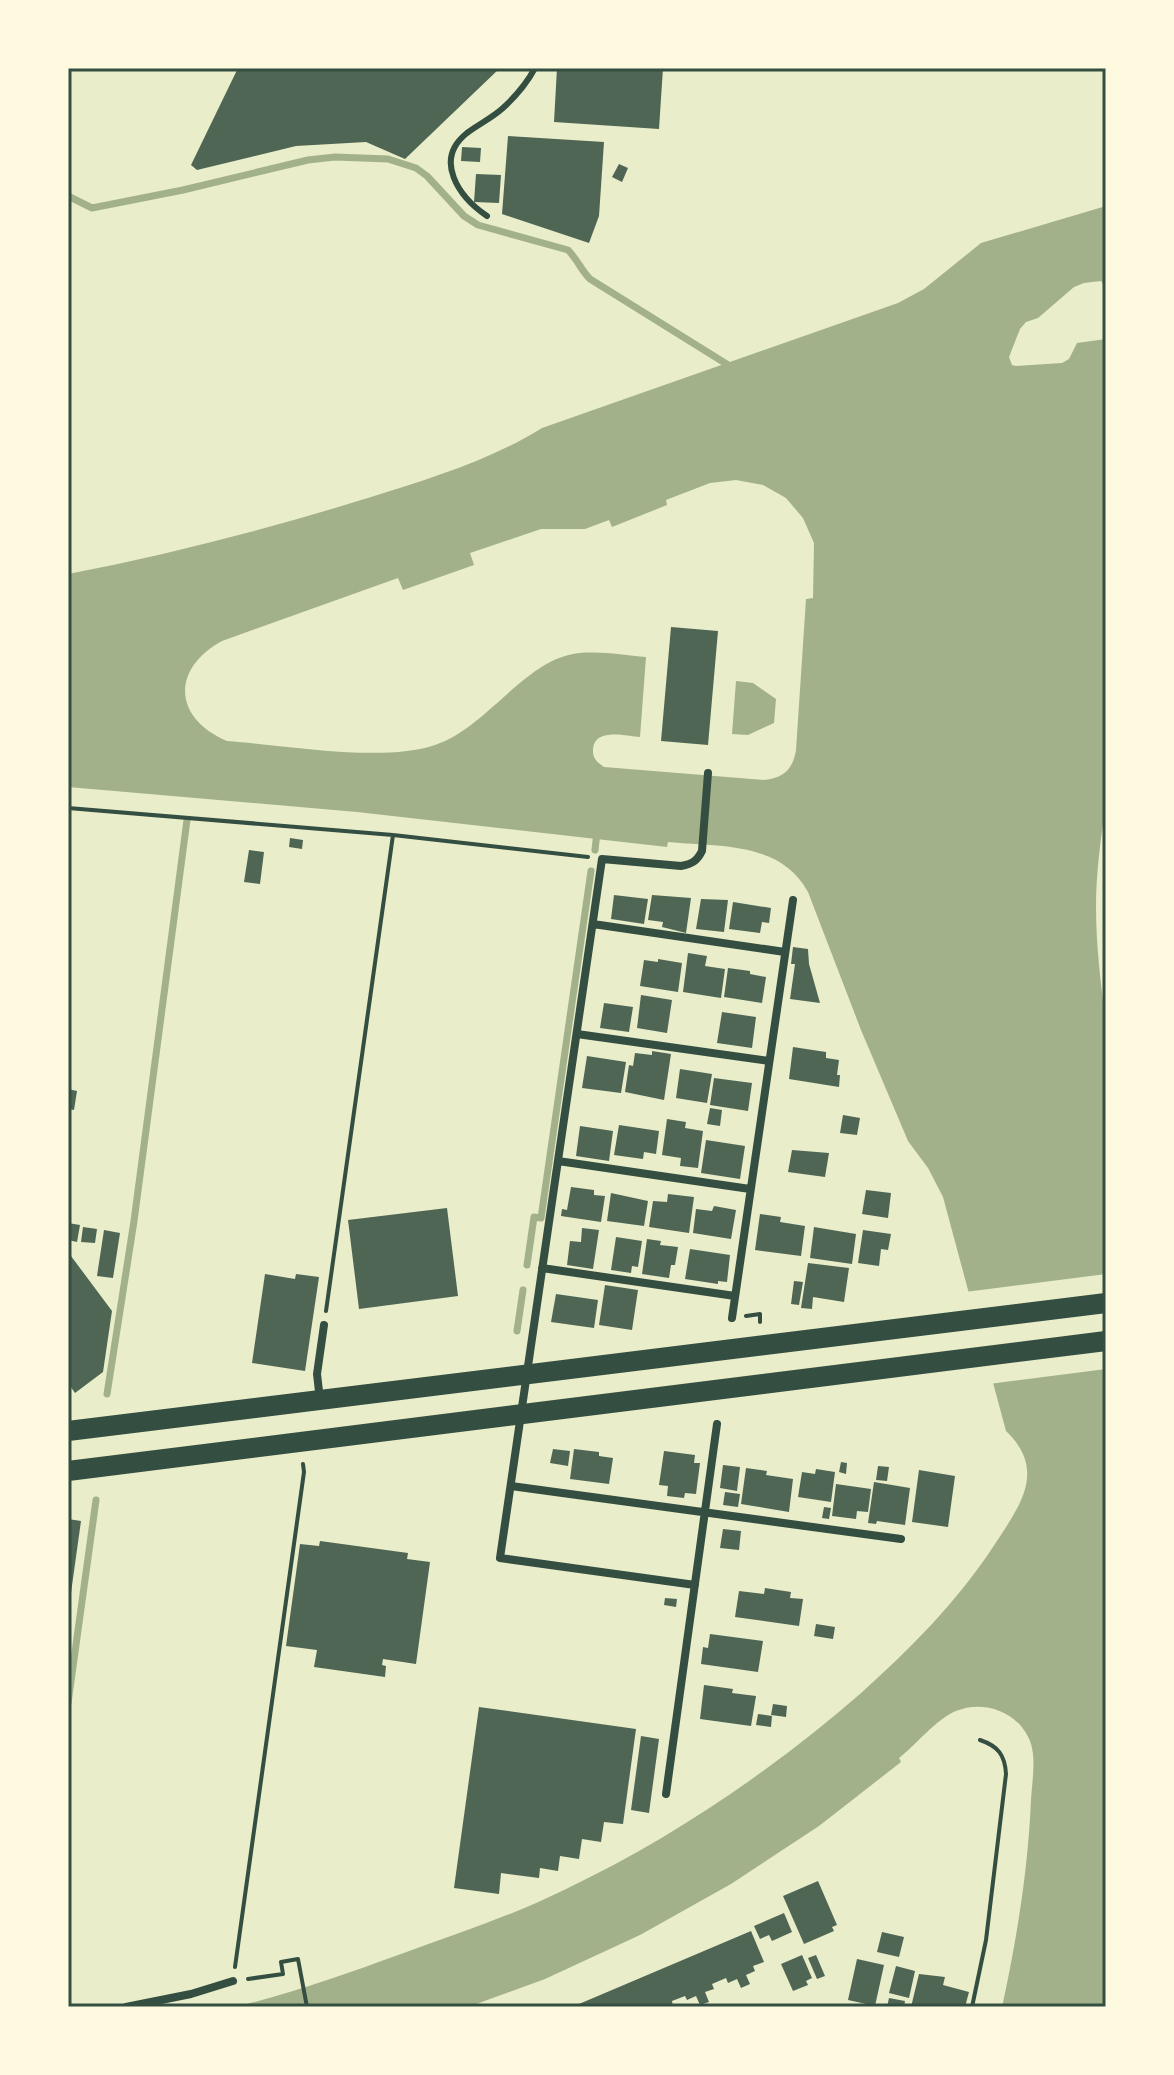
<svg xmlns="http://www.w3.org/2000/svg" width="1174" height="2075" font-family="Figtree,sans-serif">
  <rect width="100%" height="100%" fill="#e9edc9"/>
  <path fill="#a3b18a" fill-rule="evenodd" d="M1106,206V304L1105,287L1101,281L1084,283L1074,287L1038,318L1026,322L1020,329L1009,357L1012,365L1016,366L1062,363L1069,359L1077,343L1106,339V803C1101,837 1096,872 1096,907C1096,946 1101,985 1106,1024V2007H1002C1017,1938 1028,1870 1031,1800C1032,1782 1036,1761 1031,1744C1021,1713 985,1699 956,1711C935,1720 917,1744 899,1758L901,1762L819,1826L731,1884L640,1935L545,1979L468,2007H235C292,1993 346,1974 401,1954C456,1934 511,1916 564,1890C671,1839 770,1772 860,1694C910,1649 956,1603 993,1547C1019,1507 1048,1471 1006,1431L943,1197L928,1168L908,1141L861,1030L808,892C780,841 719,847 668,842L667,847L357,812L68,787V574C171,554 272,528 371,497C429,479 491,460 542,428L898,303L924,289L981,243ZM736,480L763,485L786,498L803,518L814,543L813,598L806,599L796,750C793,769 784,778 764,780L604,767C598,763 593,759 593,751C593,727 625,736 640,737L646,657C623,655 596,650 573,654C523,663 486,728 435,745C383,763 284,745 227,741C173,718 171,669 222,641L398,578L403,590L474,565L470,553L541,529H585L609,520L612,527L667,505L666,500L710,483Z
    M736,681L753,683L776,699L774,723L748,735L732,734Z"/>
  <path fill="#e9edc9" d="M1106,1274V1369L989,1384L965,1292Z"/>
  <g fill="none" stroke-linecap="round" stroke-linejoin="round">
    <path stroke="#a3b18a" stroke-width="7" d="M68,196L92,208L183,190L308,160L335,157L388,159L416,168L427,176L464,216L478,225L568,250C577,259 581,270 590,279L733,368
      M595,850L597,832
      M527,1265L534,1217L541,1218L591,871
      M517,1331L523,1290
      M107,1394L134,1221L187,820
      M68,1703L96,1500"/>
  </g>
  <path fill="#4f6655" d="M238,68H500L405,159L366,142L296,146L197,170L191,165Z
    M557,68H663L659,129L554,122Z
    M508,136L604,142L599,216L589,243L502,214Z
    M462,147L481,148L480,162L461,161Z
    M619,164L628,168L622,182L612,177Z
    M476,174L501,175L499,203L474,202Z
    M671,627L718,631L708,745L661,741Z
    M290,838L303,840L302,849L289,847Z
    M249,850L264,852L260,884L244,882Z
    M614,895L648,899L644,924L611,919Z
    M652,895L691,898L686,933L662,927L663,922L648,920Z
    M701,899L728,900L724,932L696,929Z
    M733,902L771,908L769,923L762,922L760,933L729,929Z
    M793,947L808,949L809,964L820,1003L790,999L795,964H791Z
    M688,953L707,956L705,966L725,969L721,998L683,992Z
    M658,959L682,963L678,992L640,986L644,960L658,962Z
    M728,968L750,971V974L766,977L762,1003L724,997Z
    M641,995L672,1000L667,1033L637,1028Z
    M604,1003L633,1007L629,1032L600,1028Z
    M722,1012L756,1017L752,1048L717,1043Z
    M793,1047L826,1052V1058L839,1060L837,1075H840L839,1087L789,1079Z
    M652,1051L671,1054L664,1100L625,1092L629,1065L633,1066L635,1053L652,1055Z
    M587,1056L626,1062L621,1093L582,1088Z
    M680,1069L712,1074L707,1103L676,1098Z
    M714,1078L752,1083L748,1111L710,1105Z
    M68,1089L77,1091L74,1110L68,1109Z
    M710,1108L722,1110L720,1126L707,1124Z
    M843,1115L860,1118L857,1135L840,1133Z
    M667,1119L686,1122L685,1128L703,1131L698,1168L680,1166L681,1158L662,1155Z
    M619,1125L659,1131L656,1154L644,1152L643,1159L614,1155Z
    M580,1126L613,1131L609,1161L576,1156Z
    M706,1140L745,1146L740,1179L701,1173Z
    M792,1150L829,1153L825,1177L788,1172Z
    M571,1187L594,1190V1195L605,1196L601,1222L561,1216L562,1209L567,1210Z
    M866,1190L891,1193L888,1218L862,1214Z
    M611,1193L648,1201L644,1226L607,1221Z
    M668,1194L694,1197L689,1233L649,1227L653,1201L667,1202Z
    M714,1206L736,1210L731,1239L693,1233L696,1209L712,1211Z
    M447,1208L458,1296L359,1309L348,1220Z
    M760,1214L781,1217L780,1222L805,1226L801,1256L755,1250Z
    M68,1223L80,1225L77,1242L68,1240Z
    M83,1227L97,1229L95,1243L81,1242Z
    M814,1227L856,1234L852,1264L810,1258Z
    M582,1228L599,1230L593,1269L567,1265L570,1241L581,1242Z
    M104,1230L120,1233L113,1278L97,1276Z
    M863,1230L891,1234L888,1250L881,1249L879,1266L858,1263Z
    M616,1237L642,1241L638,1267L632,1266L631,1273L611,1270Z
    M647,1239L661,1241L660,1245L678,1247L675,1265H671L669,1278L642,1274Z
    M690,1249L730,1255L727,1282L718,1281V1284L685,1279Z
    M68,1252L112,1311L103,1372L75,1393L68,1383Z
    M808,1263L849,1268L844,1302L813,1297L812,1309L801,1308Z
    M265,1274L295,1279L296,1274L319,1277L305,1371L252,1363Z
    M794,1281L803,1282L799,1305L791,1304Z
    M605,1285L638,1290L632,1330L599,1325Z
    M556,1294L598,1300L594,1328L551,1322Z
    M553,1449L570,1451L568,1466L550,1463Z
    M574,1449L599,1452V1456L613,1458L609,1484L570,1479Z
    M664,1451L695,1455L694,1463H700L696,1494L685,1493L684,1498L667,1496L668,1486L659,1485Z
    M841,1462L847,1463L846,1474L839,1472Z
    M723,1465L740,1467L737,1491L720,1488Z
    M878,1466L889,1467L887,1481L876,1480Z
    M746,1468L767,1471L766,1475L793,1479L789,1512L741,1504Z
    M816,1469L835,1472L831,1502L798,1497L802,1472L815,1474Z
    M919,1470L955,1476L948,1527L912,1522Z
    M874,1482L910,1488L905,1525L877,1521L876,1524L868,1523Z
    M836,1484L871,1489L868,1512L857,1511L856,1519L832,1516Z
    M725,1492L740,1494L738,1507L723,1505Z
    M824,1507L831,1508L829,1519L822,1518Z
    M68,1519L81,1521L70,1600L68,1599Z
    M723,1529L741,1531L739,1550L720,1548Z
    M320,1541L408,1553L407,1559L430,1562L416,1664L383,1659L382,1665L386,1666L385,1677L314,1667L317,1650L286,1646L300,1544L319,1546Z
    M765,1588L791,1592L790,1598L803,1599L799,1626L735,1617L739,1591L764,1594Z
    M665,1598L677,1599L676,1607L664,1605Z
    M816,1624L835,1627L833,1639L814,1636Z
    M710,1634L763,1641L758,1672L701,1664L703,1647L708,1648Z
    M704,1685L733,1689L732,1693L756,1696L751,1726L700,1719Z
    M773,1704L787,1706L786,1717L771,1715Z
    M479,1707L636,1729L623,1824L604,1822L601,1842L582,1839L579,1859L560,1856L558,1871L540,1868L539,1878L501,1873L499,1894L454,1888Z
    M758,1714L772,1716L771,1727L756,1725Z
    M641,1736L659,1739L649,1813L631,1810Z
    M818,1881L837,1925L832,1927L834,1931L804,1944L783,1896Z
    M784,1913L792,1932L772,1941L769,1935L760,1939L754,1926Z
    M751,1931L764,1962L753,1966L755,1971L746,1975L750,1984L741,1988L737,1979L728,1983L726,1978L712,1984L714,1989L705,1992L709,2002L700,2005L696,1996L687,2000L685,1996L672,2001L673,2006L671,2007H580L579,2004Z
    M882,1932L904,1937L899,1957L877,1952Z
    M802,1955L812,1978L806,1981L808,1985L793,1991L781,1964Z
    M816,1955L825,1976L817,1979L808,1958Z
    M857,1959L884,1965L875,2006L848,2000Z
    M896,1966L915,1971L909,1998L889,1993Z
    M919,1974L945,1977L943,1985L969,1992L965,2007H911Z
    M889,1998L905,2001L904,2007H887Z"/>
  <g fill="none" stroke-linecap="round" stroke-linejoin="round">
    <path stroke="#344e41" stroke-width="4" d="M68,808L393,835L588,857
      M326,1311L393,835
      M746,1316L760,1314V1322
      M235,1967L304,1472L303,1464
      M248,1979L283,1974L281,1962L298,1959L307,2007
      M972,2007L986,1940L1006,1774C1005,1755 998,1746 980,1740"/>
    <path stroke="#344e41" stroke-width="6" d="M487,216C459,197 433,160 467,133C479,124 492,118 503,108C516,96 527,83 535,68"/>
    <path stroke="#344e41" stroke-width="8" d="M593,924L785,952
      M577,1034L769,1061
      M558,1161L750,1189
      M542,1268L735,1296
      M732,1318L793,900
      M320,1400L317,1374L324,1325
      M511,1486L901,1539
      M695,1585L500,1558L602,859L681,866C692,864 697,861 702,851L708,773
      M666,1794L717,1424
      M126,2007L191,1994L233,1981"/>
    <path stroke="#344e41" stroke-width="20" d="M68,1431L1106,1303
      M68,1471L1106,1341"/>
  </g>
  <rect width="1174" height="2075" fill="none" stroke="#fefae0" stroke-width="140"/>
  <rect x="70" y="70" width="1034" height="1935" fill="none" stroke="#344e41" stroke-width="3"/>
</svg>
